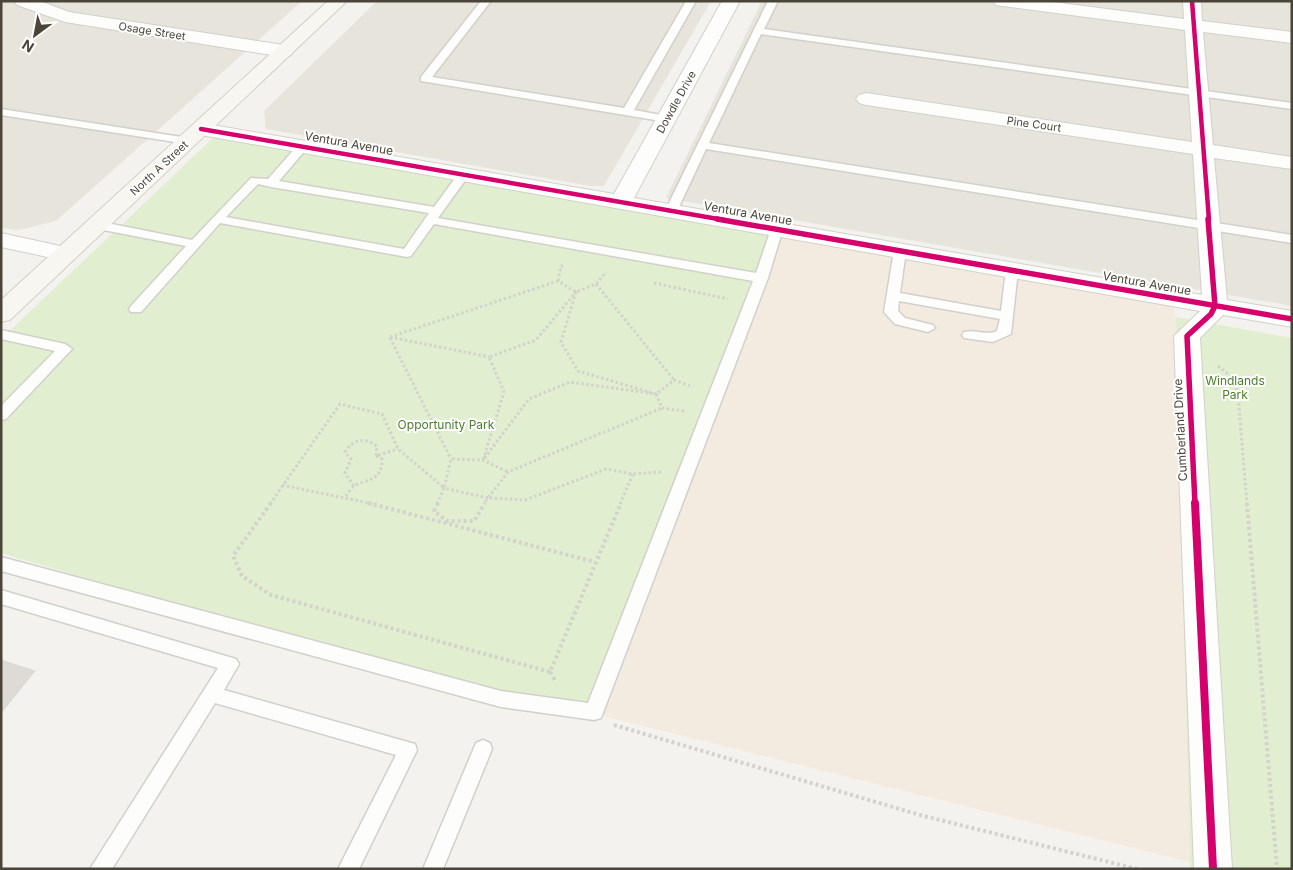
<svg xmlns="http://www.w3.org/2000/svg" width="1293" height="870" font-family="Inter,sans-serif">
  <rect width="100%" height="100%" fill="#f4f2ee"/>
  <path fill="#e7e4dc" d="M1,1H302L56,221L19,230L1,228Z
    M377,1H711L604,186H590L266,129L264,111Z
    M762,1H1292V306L666,198Z"/>
  <path fill="#f3ebdf" d="M778,236L1173,306L1176,317L1190,862L599,715Z"/>
  <path fill="#e1eecf" d="M215,136L778,236L599,715L167,602L1,553V339Z
    M1176,317L1292,338V869H1190Z"/>
  <path fill="#dedbd6" stroke="#dcd9d4" d="M1,660L35,671L1,713Z"/>
  <g fill="none" stroke-linecap="round" stroke-linejoin="round">
    <defs>
      <path id="service" d="M481,1H491L432,77L624,108L686,1H696L634,110L667,116L672,119L667,122L421,81V77Z
        M768,1H778L764,29L1292,103V109L761,34L709,143L1292,235V243L706,149L677,211L671,215L667,214L665,211Z
        M1,109L188,138L194,141L188,144L1,115Z
        M302,144L308,147L279,181L434,207L459,173H467L469,175L438,218L756,273L771,229L777,225L783,229L768,278L601,718L594,720L501,707L1,571V557L501,691L588,703L753,281L434,224L411,256L407,257L220,223L141,312H131L129,309L131,306L186,246L93,228L91,225L93,222L97,221L192,240L251,178L268,179L298,145ZM258,184L271,187L429,213L404,249L226,217Z
        M900,247L906,251L900,293L1001,311L1006,270L1007,267H1017L1018,270L1011,334L993,342L964,338L962,335L964,332C975,329 986,336 997,331L1000,319L899,301L898,311L905,318L933,325L935,328L928,332L895,324L884,312L894,251Z
        M1,330L65,344L72,349L6,419L1,420V406L55,351L1,339Z
        M1,590L236,659L239,664L224,690L415,744L417,750L359,869H338L396,755L215,703L112,869H90L218,668L1,604Z
        M483,740L490,743L492,749L443,869H423L476,743Z"/>
      <path id="minor" d="M14,1H40L69,12L284,45L291,47L293,51L291,55L284,57L65,22L17,5Z
        M722,1H740L634,198L1202,295L1193,154L866,105L859,103L856,99L859,95L866,93L1192,142L1185,30L1002,6L996,5L993,1H1045L1184,19L1183,1H1201L1202,21L1292,32V43L1203,32L1213,145L1292,157V169L1214,158L1227,300L1292,311V327L1223,315L1200,338L1232,869H1194L1174,336L1200,311L201,135L194,133L191,129L194,125L201,123L614,194Z"/>
      <path id="tertiary" d="M1,233L74,249L78,254L74,259L66,261L1,247Z"/>
      <path id="secondary" d="M328,1H347L10,320L1,322V300Z"/>
    </defs>
    <use href="#service" stroke="#d2d0cb" stroke-width="3"/>
    <use href="#minor" stroke="#d2d0cb" stroke-width="2"/>
    <use href="#tertiary" stroke="#d2d0cb" stroke-width="2"/>
    <use href="#secondary" stroke="#d3cfc5" stroke-width="2"/>
    <path stroke="#d3d2cc" stroke-width="3" stroke-dasharray="2.5 2.5" stroke-linecap="butt" d="M558,281L561,266H565
      M654,283L728,299
      M596,284L674,380
      M576,292L561,342L578,371L656,394L570,382L529,399L483,460L504,392L489,357L536,340Z
      M390,337L558,281L576,292L596,284L606,272
      M390,337L489,357
      M390,338L451,459
      M1218,366L1233,378L1238,395L1247,504
      M684,411L662,408L656,394L674,380L693,387
      M661,472L633,474L606,469L525,500L488,498L508,472L662,408
      M282,485L373,504
      M354,486L345,473L351,459L345,452C353,439 365,437 377,446L376,456
      M346,496C348,493 351,488 354,486C368,478 382,482 382,459L376,456L398,449
      M270,504L340,404L382,414L398,449L444,488L451,459L483,460L508,472
      M437,504L444,488L488,498L484,504
      M620,504L633,474"/>
    <path stroke="#d3d2cc" stroke-width="4" stroke-dasharray="3 3" stroke-linecap="butt" d="M271,503L233,556L242,576L271,595L550,672L621,503
      M368,503L595,562
      M438,503L434,511L447,521H474L485,503
      M1247,503L1277,869
      M550,672L556,682
      M614,725L920,815L1137,869"/>
    <use href="#service" fill="#fdfdfc" fill-rule="evenodd"/>
    <use href="#minor" fill="#fdfdfc" fill-rule="evenodd"/>
    <use href="#tertiary" fill="#fdfdfc" fill-rule="evenodd"/>
    <use href="#secondary" fill="#f7f6f1" fill-rule="evenodd"/>
    <defs>
      <path id="cycleway-far2" d="M1192,1L1209,220
        M201,129L724,220"/>
      <path id="cycleway-far1" d="M717,219L1292,319
        M1195,504L1187,336L1211,314L1215,306L1208,219"/>
      <path id="cycleway" d="M1195,503L1213,869"/>
    </defs>
    <use href="#cycleway-far2" stroke="#fff" stroke-width="7"/>
    <use href="#cycleway-far1" stroke="#fff" stroke-width="9"/>
    <use href="#cycleway" stroke="#fff" stroke-width="11"/>
    <use href="#cycleway-far2" stroke="#d6006c" stroke-width="4.5"/>
    <use href="#cycleway-far1" stroke="#d6006c" stroke-width="5.5"/>
    <use href="#cycleway" stroke="#d6006c" stroke-width="8"/>
  </g>
  <g text-anchor="middle" dominant-baseline="central" stroke-width="4" stroke-linejoin="round" paint-order="stroke">
    <g font-size="11" fill="#4b4439" stroke="#fff">
      <text transform="translate(152 31) rotate(9)">Osage Street</text>
      <text transform="translate(676 102) rotate(-61)">Dowdle Drive</text>
      <text transform="translate(1034 124) rotate(8)">Pine Court</text>
      <text transform="translate(159 168) rotate(-43)">North A Street</text>
    </g>
    <g font-size="12" fill="#4b4439" stroke="#fff">
      <text transform="translate(349 143) rotate(10)">Ventura Avenue</text>
      <text transform="translate(748 213) rotate(10)">Ventura Avenue</text>
      <text transform="translate(1147 283) rotate(10)">Ventura Avenue</text>
      <text transform="translate(1180 430) rotate(-93)">Cumberland Drive</text>
    </g>
    <g font-size="12" fill="#4a7f2a" stroke="#fff">
      <text x="1235" y="380">Windlands<tspan x="1235" dy="14">Park</tspan></text>
      <text x="446" y="424">Opportunity Park</text>
    </g>
  </g>
  <rect width="1293" height="870" fill="none" stroke="#4b4439" stroke-width="5"/>
  <g transform="translate(35 35) rotate(212)" stroke="#ffffff" stroke-width="4" paint-order="stroke">
  <path d="M0-4L9 19L0 12L-9 19Z" fill="#4b4439"/>
  <text y="-8" font-size="14" font-weight="bold" text-anchor="middle" fill="#4b4439">N</text>
  </g>
</svg>
